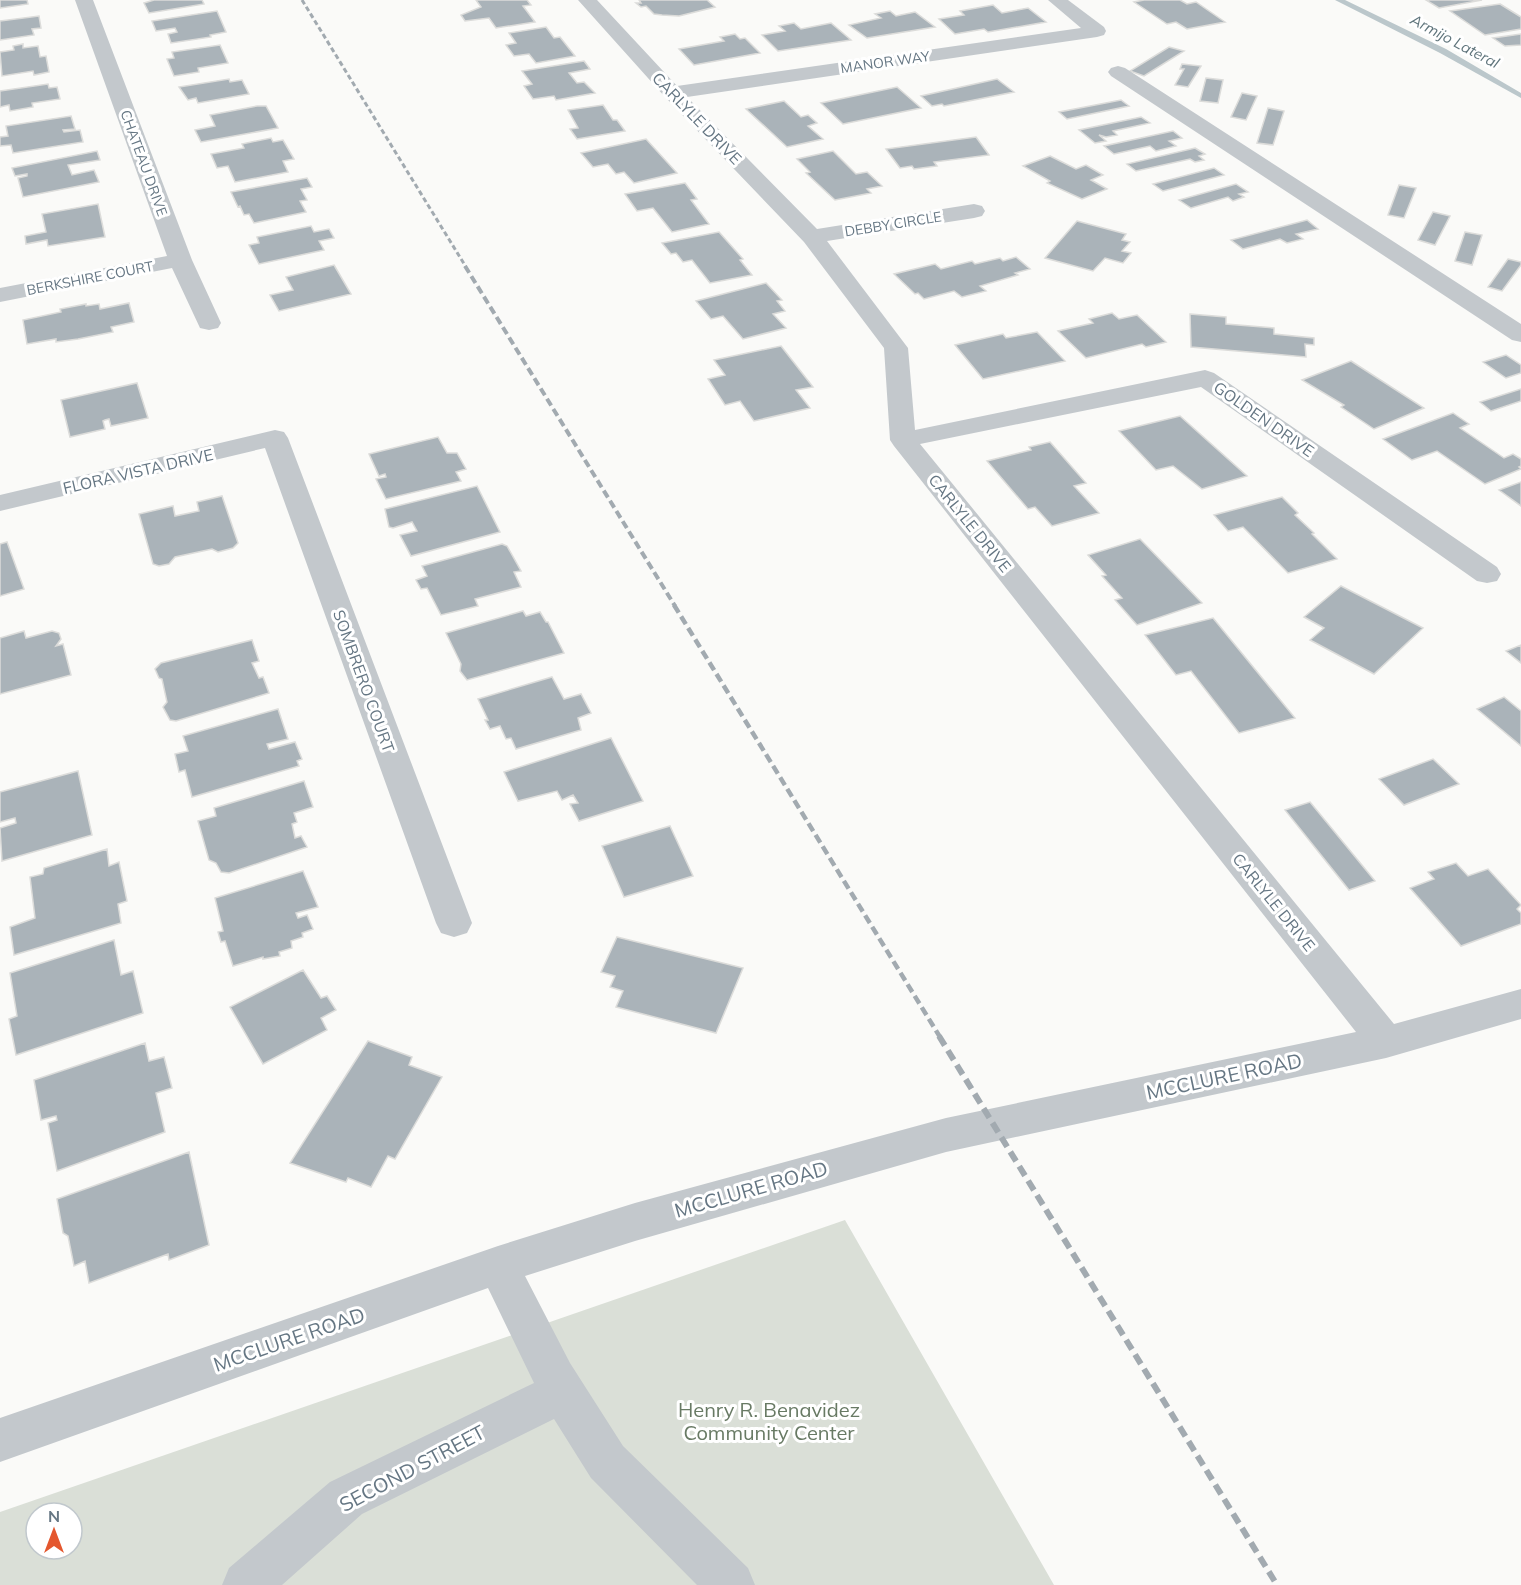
<svg xmlns="http://www.w3.org/2000/svg" width="1521" height="1585" font-family="Mulish,sans-serif">
  <rect width="100%" height="100%" fill="#fafaf8"/>
  <path fill="#dadfd7" fill-rule="evenodd" d="M845,1220L1054,1585H0V1512ZM36,1513H72V1549H36Z"/>
  <g fill="none" stroke-linecap="round" stroke-linejoin="round">
    <path fill="#bbc7cb" fill-rule="evenodd" d="M1335,0H1345L1446,49L1521,93V98L1440,53Z"/>
  </g>
  <path fill="#aab3b9" stroke="#dcdcda" stroke-width="1.5" d="M0,0H27L28,4L0,8Z
    M154,0H202L204,4L149,13L144,3Z
    M476,0H527L531,5L523,6L535,22L496,28L489,18L465,21L461,15L481,7Z
    M639,0H707L715,7L679,16L662,15L654,14L646,6L641,7L636,3H641Z
    M1144,0H1180L1187,4L1196,2L1225,22L1187,29L1176,22L1167,24L1134,2Z
    M1426,0H1482L1439,8Z
    M1500,4L1521,17V29L1485,35L1450,11Z
    M993,5L1002,13L1028,8L1046,22L988,32L984,29L955,34L939,19L964,15L960,11Z
    M217,11L226,32L210,35L211,37L171,43L168,34L177,32L175,28L156,31L152,21Z
    M890,11L896,16L915,12L935,27L867,38L849,25L881,18L875,14Z
    M39,16L41,28L32,29L34,35L0,40V21Z
    M794,23L801,29L831,23L851,40L778,51L762,35L785,31L779,26Z
    M546,27L554,38L560,37L575,56L536,63L529,54L514,56L506,45L516,43L509,33Z
    M735,34L740,39L745,38L760,53L694,65L679,49L724,41L720,37Z
    M1521,34V45L1505,46L1493,38Z
    M23,44V48L38,46L40,57L46,56L49,72L34,75L33,71L2,76L0,52L14,50L13,46Z
    M220,45L228,63L198,68L199,72L174,76L167,59L174,58L172,52Z
    M1169,47L1184,51L1144,76L1130,71Z
    M584,61L590,69L569,73L577,83L584,82L595,93L556,100L554,96L533,99L524,86L532,84L522,71Z
    M1182,64L1201,66L1188,87L1175,85L1184,69H1180Z
    M1206,78L1223,80L1218,103L1200,101Z
    M229,79L230,82L242,80L249,94L198,103L196,98L188,100L179,87Z
    M997,79L1014,92L944,106L942,104L932,106L921,96Z
    M48,84L49,88L57,87L60,99L32,103L33,107L10,111L9,105L0,107V91Z
    M897,87L921,108L843,124L821,103Z
    M1242,93L1257,96L1246,120L1231,117Z
    M1121,100L1129,106L1067,119L1059,112Z
    M784,101L801,117L808,115L817,123L808,126L823,139L787,147L746,109Z
    M603,105L613,120H617L625,131L577,139L570,129L578,128L568,110Z
    M257,106H266L278,128L201,142L195,130L215,126L210,115Z
    M1268,108L1284,111L1273,145L1257,143Z
    M71,116L75,129L63,130L64,132L80,130L83,142L13,153L11,145L0,146V137L8,136L6,126Z
    M1141,117L1150,123L1113,131L1117,135L1106,137L1099,135L1106,141L1095,143L1079,130Z
    M1173,131L1182,138L1169,141L1176,146L1156,151L1150,146L1114,154L1104,146Z
    M976,137L989,155L934,162L937,166L914,169L912,166L900,168L886,149Z
    M271,138L273,142L283,140L294,159L283,161L288,172L235,182L228,166L217,168L211,154L244,148L242,144Z
    M646,139L677,173L634,183L624,172L616,174L608,164L593,167L581,153Z
    M1195,148L1205,154L1199,156L1204,160L1195,162L1190,159L1136,171L1127,164Z
    M97,151L100,160L68,165L72,175L94,170L99,182L23,197L18,178L27,176V174L15,176L12,168Z
    M833,151L856,174L867,172L882,186L867,189L871,193L835,200L806,173L810,172L797,159Z
    M1050,156L1076,169L1086,165L1103,175L1091,180L1107,189L1082,199L1047,183L1050,181L1023,166Z
    M1214,168L1224,175L1163,191L1153,184Z
    M307,178L312,187L301,189L307,200L300,201L306,212L254,223L249,214L244,215L240,206L238,207L231,192Z
    M685,183L697,199L691,200L709,224L672,232L653,208L637,211L625,194Z
    M1236,184L1248,192L1239,194L1244,197L1233,201L1228,197L1191,208L1179,200Z
    M1399,185L1416,188L1404,218L1388,215Z
    M98,204L105,237L48,246L47,240L26,244L25,236L46,232L42,214Z
    M1433,212L1450,216L1435,245L1418,240Z
    M1307,220L1318,229L1296,234L1303,239L1287,243L1280,239L1243,249L1231,240Z
    M1077,221L1126,234L1122,240L1130,242L1122,251L1131,253L1123,263L1105,258L1093,271L1045,258Z
    M311,226L314,232L329,229L334,238L319,241L324,250L259,264L249,245L259,243L257,237Z
    M719,232L743,259L740,260L752,275L710,283L692,260L683,262L676,253L671,254L662,243Z
    M1465,232L1482,235L1472,265L1455,261Z
    M1016,257L1030,269L1015,273L1018,275L980,286L986,291L962,297L954,291L924,299L918,293L915,294L894,274L935,264L941,269L972,261L975,264L1000,258L1003,261Z
    M1508,259L1521,262V265L1502,291L1488,287Z
    M334,265L351,294L279,311L270,295L293,290L286,277Z
    M766,283L782,300L777,301L785,311L773,314L786,328L743,339L723,316L711,319L696,301Z
    M129,303L134,322L111,327L113,332L78,339L56,342V339L27,344L23,320L61,312L60,309L86,304V306L99,304L100,309Z
    M1112,313L1119,319L1137,315L1166,342L1146,347L1142,344L1086,358L1058,331L1093,323L1089,319Z
    M1190,314L1226,317V324L1274,328V334L1314,338V345L1305,344L1306,357L1191,347Z
    M1037,332L1065,361L983,379L955,345L1003,334L1006,338Z
    M781,346L813,387L796,390L810,408L754,421L740,401L725,405L708,379L725,375L714,360Z
    M1506,355L1521,365V373L1506,378L1483,362Z
    M1351,361L1424,408L1374,429L1341,407L1344,405L1302,380Z
    M137,383L148,418L111,426L109,419L105,420L103,421L105,429L70,437L61,400Z
    M1521,389V401L1491,411L1480,402Z
    M1453,413L1469,424L1460,428L1504,458L1513,454L1521,459V466L1519,467L1521,469L1485,484L1437,451L1412,460L1383,439Z
    M1180,416L1247,476L1202,489L1173,466L1156,470L1119,431Z
    M438,437L447,453H457L466,469L456,472L461,481L386,499L376,479L386,477L385,474L379,476L369,454Z
    M1050,442L1086,483L1074,486L1099,513L1052,526L1035,507L1028,509L987,461L1031,450L1029,447Z
    M1521,482V506L1499,490Z
    M477,486L500,532L411,556L400,535L417,531L412,522L393,528L389,527L385,509Z
    M222,496L238,543L233,548L218,552L212,549L175,557L169,564L159,566L153,564L139,514L173,506L175,516L199,511L197,502Z
    M1282,497L1298,513L1295,515L1314,533L1312,534L1337,559L1288,573L1243,527L1228,531L1214,515Z
    M1140,539L1202,603L1137,625L1115,600L1122,598L1102,576L1106,575L1088,555Z
    M7,542L24,589L0,596V544Z
    M502,544L507,546L521,571L514,572L521,587L475,599L478,606L441,615L427,588L421,589L416,580L427,576L422,566Z
    M1341,586L1423,628L1374,674L1310,640L1324,628L1304,617Z
    M523,611L526,616L540,612L546,622H548L564,653L467,680L460,671L461,664L446,633Z
    M1213,618L1295,718L1239,733L1191,671L1176,675L1145,635Z
    M24,631L26,638L52,631L59,633L61,639L56,646L63,644L71,675L0,694V638Z
    M252,640L259,661L252,663L259,678L263,677L269,693L176,721L170,720L163,707L167,702L162,679L159,678L155,669L161,663Z
    M1521,645V663L1506,651Z
    M552,677L564,699L581,694L591,713L578,718L581,730L516,749L511,738L506,739L500,726L490,729L485,720H488L478,699Z
    M1504,697L1521,711V746L1477,709Z
    M278,709L288,739L267,744L269,749L295,742L302,759L297,761L299,766L192,797L185,770L179,772L175,754L188,751L183,736Z
    M611,738L643,801L579,821L570,804L578,803L573,795L562,800L557,791L518,801L504,772Z
    M1433,759L1459,784L1404,805L1379,779Z
    M78,771L92,835L2,861L0,828L16,823L15,818L0,822V792Z
    M304,781L313,807L294,813L297,822L292,824L295,838L301,836L307,847L229,873L221,872L216,863L209,860L198,821L216,816L214,808Z
    M1310,802L1375,881L1349,890L1285,810Z
    M670,826L693,876L624,897L602,846Z
    M107,849L109,866L119,862L127,901L118,904L121,923L14,955L10,927L35,918L30,877L43,874L44,868Z
    M1456,863L1468,876L1488,869L1521,905L1517,909L1521,913V924L1461,946L1410,888L1434,879L1428,872Z
    M303,871L318,907L296,913L298,918L307,915L313,929L302,933L303,937L291,941L292,948L279,952L280,956L263,959V957L233,966L225,941L221,942L218,932L223,931L215,898Z
    M617,937L743,968L716,1033L616,1007L623,991L610,987L615,976L601,972Z
    M114,940L121,975L133,971L143,1013L16,1055L9,1019L17,1016L10,973Z
    M303,970L321,998L327,996L336,1010L321,1018L327,1030L263,1064L230,1007Z
    M368,1041L412,1057L409,1065L442,1077L395,1159L388,1156L371,1187L348,1178L346,1182L290,1163Z
    M145,1043L149,1061L164,1057L172,1088L156,1093L165,1132L57,1171L48,1123L57,1120L56,1116L41,1120L34,1080Z
    M189,1152L209,1245L169,1260L168,1254L89,1283L85,1261L74,1266L68,1236L63,1233L57,1199Z"/>
  <g fill="none" stroke-linecap="round" stroke-linejoin="round">
    <path fill="#c3c8cc" fill-rule="evenodd" d="M75,0H93L192,260L221,323L218,328L209,330L200,328L172,268L0,302V288L167,256Z
      M578,0H597L677,86L1081,28L1048,0H1068L1104,27L1106,31L1104,35L1097,37L687,97L817,229L974,204L982,206L985,211L982,216L974,218L827,241L908,348L915,430L1205,370L1214,373L1497,567L1501,574L1497,581L1487,583L1477,581L1201,387L920,444L1394,1024L1521,989V1019L1386,1058L946,1152L635,1241L525,1276L570,1363L623,1446L748,1568L755,1585H697L591,1478L554,1419L362,1514L282,1585H222L229,1568L330,1482L534,1383L488,1288L0,1462V1418L498,1246L635,1203L946,1118L1356,1032L894,446L890,440L884,348L804,242L665,97Z
      M1118,66L1125,68L1521,324V342L1512,340L1111,76L1108,72L1111,68Z
      M275,430L284,432L288,438L472,923L467,933L454,937L441,933L436,923L265,448L0,511V495Z"/>
    <path stroke="#a2aab0" stroke-width="3" stroke-dasharray="5 3" stroke-linecap="butt" d="M302,0L466,267"/>
    <path stroke="#a2aab0" stroke-width="4" stroke-dasharray="8 4" stroke-linecap="butt" d="M465,266L675,606"/>
    <path stroke="#a2aab0" stroke-width="4.5" stroke-dasharray="9 4.5" stroke-linecap="butt" d="M674,605L940,1037"/>
    <path stroke="#a2aab0" stroke-width="6" stroke-dasharray="11 6" stroke-linecap="butt" d="M939,1036L1277,1585"/>
  </g>
  <g text-anchor="middle" dominant-baseline="central" stroke-width="6" stroke-linejoin="round" paint-order="stroke">
    <g font-size="14" fill="#657683" stroke="#fff">
      <text transform="translate(885 62) rotate(-8)">MANOR WAY</text>
      <text transform="translate(144 163) rotate(70)">CHATEAU DRIVE</text>
      <text transform="translate(893 224) rotate(-9)">DEBBY CIRCLE</text>
      <text transform="translate(90 278) rotate(-11)">BERKSHIRE COURT</text>
    </g>
    <g font-size="15" font-style="italic" fill="#60757c" stroke="#fff">
      <text transform="translate(1455 41) rotate(28)">Armijo Lateral</text>
    </g>
    <g font-size="16" fill="#657683" stroke="#fff">
      <text transform="translate(697 118) rotate(46)">CARLYLE DRIVE</text>
      <text transform="translate(1264 419) rotate(35)">GOLDEN DRIVE</text>
      <text transform="translate(138 471) rotate(-13)">FLORA VISTA DRIVE</text>
      <text transform="translate(970 523) rotate(51)">CARLYLE DRIVE</text>
      <text transform="translate(364 681) rotate(70)">SOMBRERO COURT</text>
      <text transform="translate(1274 902) rotate(51)">CARLYLE DRIVE</text>
    </g>
    <g font-size="20" fill="#657683" stroke="#fff">
      <text transform="translate(1224 1076) rotate(-12)">MCCLURE ROAD</text>
      <text transform="translate(751 1189) rotate(-16)">MCCLURE ROAD</text>
      <text transform="translate(289 1339) rotate(-19)">MCCLURE ROAD</text>
      <text transform="translate(412 1468) rotate(-28)">SECOND STREET</text>
    </g>
    <g font-size="20" fill="#687a64" stroke="#fff">
      <text x="769" y="1409">Henry R. Benavidez<tspan x="769" dy="23">Community Center</tspan></text>
    </g>
  </g>
  <g transform="translate(54 1531)"><circle r="28" fill="#ffffff" stroke="#c1c8cd" stroke-width="1.5"/>
  <path d="M0-4.5L10 22L0 15L-10 22Z" fill="#e4572e"/>
  <text y="-9" font-size="16" font-weight="bold" text-anchor="middle" fill="#657683">N</text>
  </g>
</svg>
